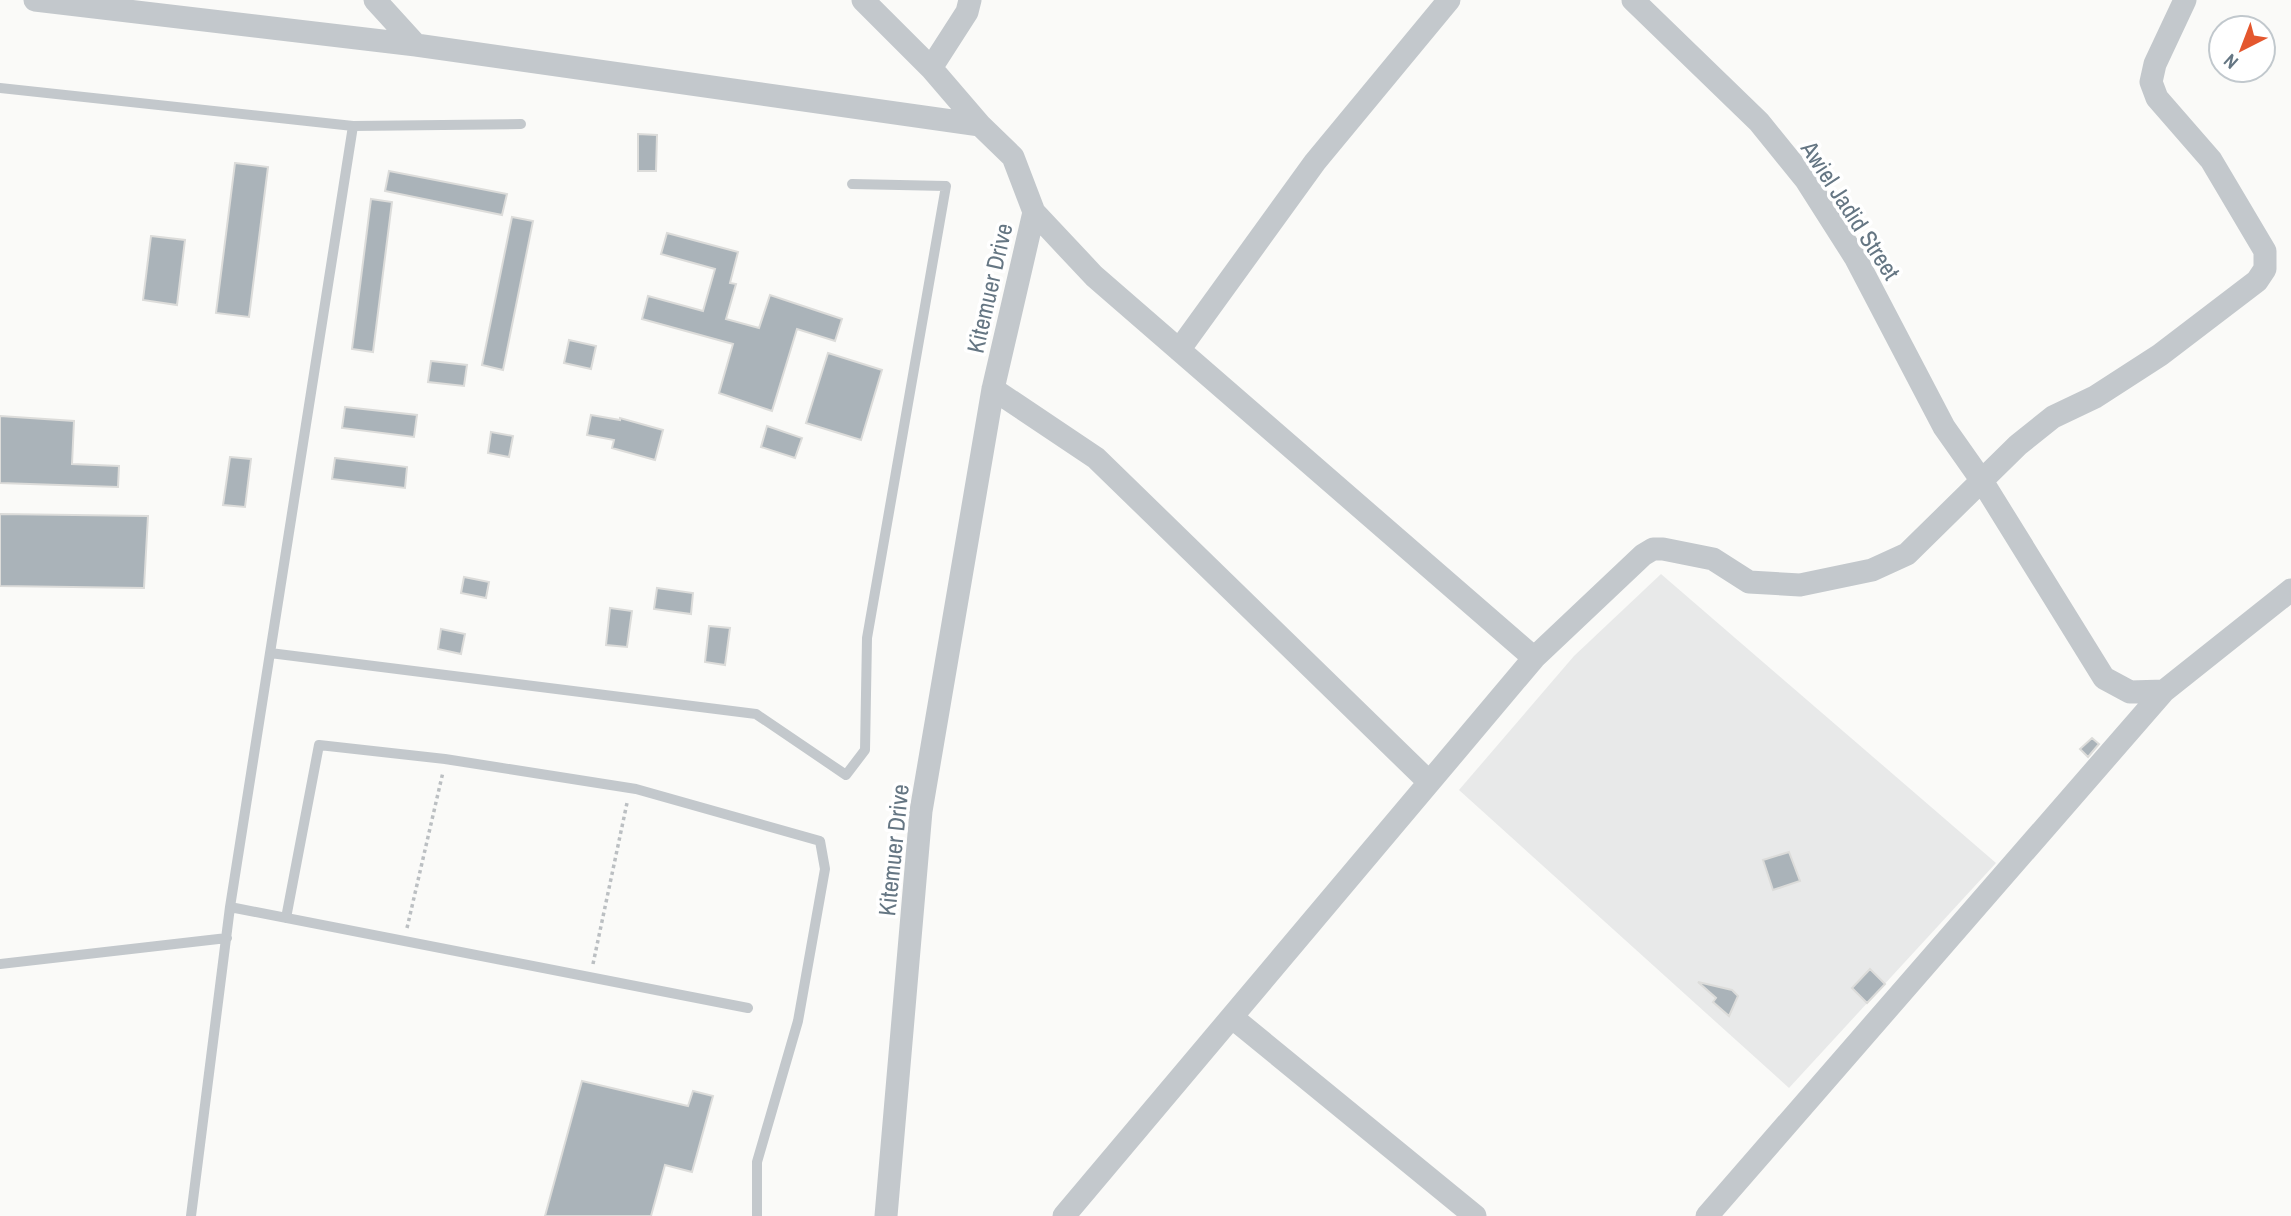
<svg xmlns="http://www.w3.org/2000/svg" width="2291" height="1216" font-family="'Archivo Narrow',sans-serif">
  <rect width="100%" height="100%" fill="#fafaf8"/>
  <path fill="#e8e9e9" d="M1661,574L1996,863L1789,1088L1459,790L1574,656Z"/>
  <path fill="#aab3b9" stroke="#dcdcda" stroke-width="2" d="M638,134L657,135L656,171H638Z
    M235,163L268,167L249,317L216,313Z
    M389,171L507,194L502,215L385,191Z
    M371,199L392,202L373,352L352,349Z
    M512,217L533,221L503,370L482,365Z
    M667,233L738,252L730,283L736,284L726,319L759,328L770,295L842,319L835,341L797,329L772,411L719,393L733,344L642,319L648,296L703,311L715,269L661,254Z
    M151,236L185,240L177,305L143,300Z
    M569,340L596,346L591,369L564,363Z
    M828,353L882,370L861,440L806,423Z
    M431,361L467,365L464,386L428,382Z
    M345,407L417,415L414,437L342,428Z
    M591,415L620,420V418L663,430L655,460L612,448L614,440L587,435Z
    M0,416L74,421L72,464L119,466L118,487L0,483Z
    M767,426L802,438L795,458L761,447Z
    M491,432L513,436L509,457L488,453Z
    M230,457L251,459L245,507L223,505Z
    M335,458L407,467L405,488L332,479Z
    M0,514L148,516L144,588L0,586Z
    M464,577L489,582L486,598L461,593Z
    M657,588L693,593L691,614L654,609Z
    M610,608L632,611L627,647L606,645Z
    M709,626L730,628L725,665L705,662Z
    M441,629L465,634L461,654L438,649Z
    M2092,738L2099,744L2088,757L2080,749Z
    M1789,852L1800,881L1773,890L1763,860Z
    M1870,969L1885,984L1867,1003L1852,988Z
    M1698,982L1732,990L1738,996L1729,1016L1713,1002L1716,998Z
    M582,1081L688,1106L693,1091L713,1096L692,1172L665,1165L651,1216H545Z"/>
  <g fill="none" stroke-linecap="round" stroke-linejoin="round">
    <path stroke="#bbbfc2" stroke-width="3.5" stroke-dasharray="3.5 3.5" stroke-linecap="butt" d="M407,928L443,772
      M593,964L627,803"/>
    <path stroke="#c3c8cc" stroke-width="10" d="M0,88L353,126L521,124
      M270,653L756,714L846,775L865,750L867,638L946,186L852,184
      M230,907L748,1008
      M286,918L319,745L445,759L636,789L820,841L825,869L798,1021L757,1162V1216
      M0,964L227,938
      M191,1216L230,907L353,126"/>
    <path stroke="#c3c8cc" stroke-width="23" d="M35,0L416,45L980,125L1013,157L1034,212L993,389L921,811L886,1216
      M375,0L416,45
      M863,0L931,68L980,125
      M1633,0L1759,122L1806,180L1855,257L1944,427L1982,481L2104,678L2130,692L2164,691L2291,590
      M931,68L967,12L970,0
      M1034,212L1094,276L1534,658
      M1179,350L1315,162L1449,0
      M993,389L1096,458L1428,781
      M1233,1018L1475,1216
      M1064,1216L1534,658L1643,555L1653,549H1663L1713,559L1749,582L1800,585L1872,570L1907,554L2018,445L2053,417L2095,397L2160,355L2257,281L2265,269V251L2211,160L2157,98L2151,82L2155,64L2185,0
      M1707,1216L2164,691"/>
  </g>
  <g text-anchor="middle" dominant-baseline="central" stroke-width="7" stroke-linejoin="round" paint-order="stroke">
    <g font-size="24" fill="#657683" stroke="#fff">
      <text transform="translate(1851 210) rotate(57)">Awiel Jadid Street</text>
      <text transform="translate(989 288) rotate(-77)">Kitemuer Drive</text>
      <text transform="translate(893 850) rotate(-84)">Kitemuer Drive</text>
    </g>
  </g>
  <g transform="translate(2242 49) rotate(222)"><circle r="33" fill="#ffffff" stroke="#c1c8cd" stroke-width="2"/>
  <path d="M0-5L12 26L0 18L-12 26Z" fill="#e4572e"/>
  <text y="-10" font-size="19" font-weight="bold" text-anchor="middle" fill="#657683">N</text>
  </g>
</svg>
